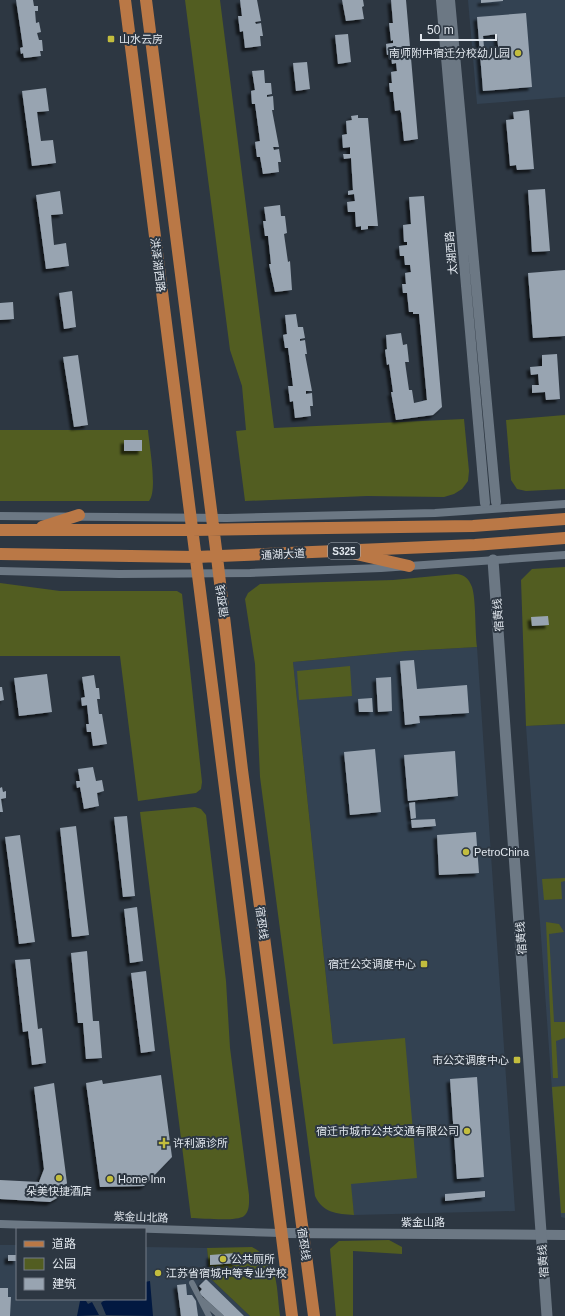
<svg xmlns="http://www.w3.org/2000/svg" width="565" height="1316" font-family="Arial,'Noto Sans SC',sans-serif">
  <defs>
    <filter id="shadow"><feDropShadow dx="-3.5" dy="3.5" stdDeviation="1" flood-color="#0009"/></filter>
  </defs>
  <rect width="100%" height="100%" fill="#2d3742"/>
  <path fill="#334252" d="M468,0H565V97L477,104Z
    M477,647L515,1211L354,1215L333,1044L293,662L406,651Z
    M565,724V1218L561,1217L526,726Z
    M0,1245H17V1299H145V1247L207,1248L210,1278L250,1316H0Z"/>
  <path fill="#525d21" d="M185,0H220L274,428L464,419L469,471L468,481L462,489L454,494L444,497L367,496L245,501L236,431L246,430L242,386L230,350Z
    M565,415V489L526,491L517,489L511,480L506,420Z
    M0,430H148C149,444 158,491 149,501H0Z
    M565,567V724L526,726L521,580L532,569Z
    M456,574C464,574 469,579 472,587C476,599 475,632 477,647L406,651L293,662L333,1044L405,1038L417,1178L351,1184L354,1215C337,1214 323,1213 315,1196L260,777L255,664L245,599L248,593L260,584L393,580Z
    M0,583L60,591H177L182,594L202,782L201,789L196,793L138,801L120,656H0Z
    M350,666L352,696L299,700L297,671Z
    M195,807L201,809L206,815L226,981L230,1048L249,1195C249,1202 250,1211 244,1216C236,1222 202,1218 191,1218L140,812Z
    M565,878V881L561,882L562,899L544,900L542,879Z
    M546,922L559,924L564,932L549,934L554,1022H565V1038L556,1041L558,1078H553Z
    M565,1086V1213H561L552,1087Z
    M389,1240L402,1247V1254L353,1251V1316H336L330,1249L339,1241Z
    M252,1247C280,1262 276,1288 280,1316H250L210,1278L207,1248Z"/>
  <path fill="#021941" d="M150,1281L153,1316L106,1315L101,1303C108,1296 134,1299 145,1299V1282Z
    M80,1301H86L88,1304L92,1302L99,1315L77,1316Z"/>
  <path fill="#98a4b1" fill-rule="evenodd" filter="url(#shadow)" d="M16,0H33L34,6H38V11H35L36,23L39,22L41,32L37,33L39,40H42L43,51H40L41,56L24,58L23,53L21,54L20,48L23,47Z
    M240,0H257L261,21L255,22L256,24L261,23L263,36H260L261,46L245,48L243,31L240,32L238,16H242Z
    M342,0H363L364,6L362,7L364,19L346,21Z
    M391,0H406L418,139L404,141L401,113L400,110L395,111L393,92H390L389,83H392L391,72L397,71L396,63L392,64L391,54L387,55L386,44L393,43V40L391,41L389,23H393Z
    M481,0H503V1L481,3Z
    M526,13L532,87L483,91L477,17ZM497,34L499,57L485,58L483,36Z
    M348,34L351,62L338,64L335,35Z
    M307,62L310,89L296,91L293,63Z
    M264,70L265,83H271L272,94L267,95V97L273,96L274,110H272L279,147H273L274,150L279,149L281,162H278L279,172L263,174L260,157H257L255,142L260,141L255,104H252L251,91L255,90L252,71Z
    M46,88L49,111L37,112L41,141L53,140L56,163L32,166L22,91Z
    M529,110L534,169L517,170L516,165L510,166L506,120L514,119L513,112Z
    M358,115V118H368L378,226H368V229L361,230V226L356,227L355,212H348L347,202L355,201L354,194L348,195V191L353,190L351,158L344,159L343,154H350V147L343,148L342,135L347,134L346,121L352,120L351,116Z
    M545,189L550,251L532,252L528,190Z
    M60,191L63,214L51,215L54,245L66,243L69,266L46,269L36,195Z
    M424,196L442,407L433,415L396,420L391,392H393L389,364L387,365L385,350L387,349L386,335L401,333L403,345L407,344L409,362H405L409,390H412L414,403L427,400L419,314H413V312H409L407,293H403L402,284H406L405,273L411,272L410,265H405L404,256H400L399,246L407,245V242H404L403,225L411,224L409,197Z
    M280,205L281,216H285L287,233L284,234L288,262L290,261L292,290L275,292L269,264H271L268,236H265L263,221H266L264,207Z
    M565,270V336L533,338L528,273Z
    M72,291L76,327L64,329L59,293Z
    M13,302L14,319L0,320V303Z
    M296,314L298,327H303L305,338L300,339V341L305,340L307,354H305L312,391H306V394L312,393L313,406H310L311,416L295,418L293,401L290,402L288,386H293L288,348H285L283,335L287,334L285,315Z
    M557,354L560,399L546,400L545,392L532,393V385H539L538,374L531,375L530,367L542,366V355Z
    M78,355L88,425L74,427L63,357Z
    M124,440H142V451H124Z
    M548,616L549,625L532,626L531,617Z
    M414,660L417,689L467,685L469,713L419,716L420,723L405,725L400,661Z
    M47,674L52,712L19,716L14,678Z
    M94,675L96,688H99L100,699H97L99,714H102L107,744L93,746L91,732H87L86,724H89L87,705L82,706L81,698L85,697L82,677Z
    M391,677L392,711L378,712L376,678Z
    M0,687H2L4,700L0,701Z
    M372,698L373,712H359L358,699Z
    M375,749L381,812L350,815L344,752Z
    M455,751L458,796L408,801L404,755Z
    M93,767L96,781L102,780L104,791L97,793L99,806L84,809L80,787L77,788L76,781H80L78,769Z
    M2,787L3,792L6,791V798L1,799L3,812H0V788Z
    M415,802L416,818L411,819L409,803Z
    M127,816L135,896L123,897L114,817Z
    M435,819L436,826L412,828L411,820Z
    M76,826L89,935L72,937L60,828Z
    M476,832L479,873L439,875L437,835Z
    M20,835L35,942L19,944L5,837Z
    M137,907L143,961L130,963L124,909Z
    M87,951L93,1021H99L102,1058L86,1059L83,1023H78L71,953Z
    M30,959L38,1029L42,1028L46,1063L32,1065L28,1031L23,1032L15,960Z
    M146,971L155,1051L141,1053L131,973Z
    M161,1075L172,1157L144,1186L100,1187L86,1083L102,1080L103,1084Z
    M477,1077L484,1177L457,1179L450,1079Z
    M54,1083L67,1183L59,1197L50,1202L0,1199V1180L39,1182L44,1169L34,1087Z
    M485,1191V1197L445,1201V1194Z
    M236,1253L237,1263L210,1265V1255Z
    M8,1255H17V1261H8Z
    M206,1279L244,1316H224L199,1293L202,1289L199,1286Z
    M186,1284L187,1295H192L196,1301L198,1316H181L177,1285Z
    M0,1288H8V1297H11L10,1316H0Z"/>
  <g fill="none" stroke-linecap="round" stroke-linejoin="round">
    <path stroke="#6c7884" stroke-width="6" d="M192,1283L209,1316
      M203,1301L220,1316"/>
    <path stroke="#6c7884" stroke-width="8" d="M0,516L227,518L435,513L565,504
      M0,571L119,574L250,573L381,568L565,555
      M0,1224L281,1233"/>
    <path stroke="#6c7884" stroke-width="10" d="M441,0L485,503
      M450,0L496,502
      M281,1233L565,1235"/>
    <path stroke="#6c7884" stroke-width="11" d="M493,560L547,1316"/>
    <path stroke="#ba7846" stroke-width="12" d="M125,0L292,1316
      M146,0L217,557L242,770L314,1316
      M42,527L79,515
      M0,530H192L473,526L565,519
      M0,554L196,557L475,545L565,538
      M356,554L409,566"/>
  </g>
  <g fill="#c3bd3e" stroke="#2d3742" stroke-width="1.5">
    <rect x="107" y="35" width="8" height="8" rx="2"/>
    <circle cx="518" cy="53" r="4"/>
    <circle cx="466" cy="852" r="4"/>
    <rect x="420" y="960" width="8" height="8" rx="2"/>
    <rect x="513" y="1056" width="8" height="8" rx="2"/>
    <circle cx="467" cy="1131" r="4"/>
    <path d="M162 1137h4v4h4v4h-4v4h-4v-4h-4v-4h4z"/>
    <circle cx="59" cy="1178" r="4"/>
    <circle cx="110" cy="1179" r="4"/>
    <circle cx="223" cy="1259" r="4"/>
    <circle cx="158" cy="1273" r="4"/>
  </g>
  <g text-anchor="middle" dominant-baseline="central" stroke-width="4" stroke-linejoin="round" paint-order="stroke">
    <rect fill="#2d3742" stroke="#abb2ba" stroke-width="1" x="328" y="543" width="32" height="16" rx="3"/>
    <g font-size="10" font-weight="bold" fill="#e1e7ee">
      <text x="344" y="551">S325</text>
    </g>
    <g font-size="11" fill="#e1e7ee" stroke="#2d3742" text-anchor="start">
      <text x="119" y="39">山水云房</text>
      <text x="510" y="53" text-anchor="end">南师附中宿迁分校幼儿园</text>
      <text x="474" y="852">PetroChina</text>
      <text x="416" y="964" text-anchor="end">宿迁公交调度中心</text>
      <text x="509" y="1060" text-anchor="end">市公交调度中心</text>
      <text x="459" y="1131" text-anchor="end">宿迁市城市公共交通有限公司</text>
      <text x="173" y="1143">许利源诊所</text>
      <text x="118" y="1179">Home Inn</text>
      <text x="59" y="1191" text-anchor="middle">朵美快捷酒店</text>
      <text x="231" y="1259">公共厕所</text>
      <text x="166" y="1273">江苏省宿城中等专业学校</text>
    </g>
    <g font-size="11" fill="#e1e7ee" stroke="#2d3742">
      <text transform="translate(451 253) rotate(-95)">太湖西路</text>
      <text transform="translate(158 265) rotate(83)">洪泽湖西路</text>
      <text transform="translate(283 554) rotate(-3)">通湖大道</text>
      <text transform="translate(222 601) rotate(-97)">宿邳线</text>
      <text transform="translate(498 615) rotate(-94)">宿黄线</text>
      <text transform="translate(262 923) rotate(83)">宿邳线</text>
      <text transform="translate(521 938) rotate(-94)">宿黄线</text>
      <text transform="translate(141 1217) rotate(2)">紫金山北路</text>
      <text x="423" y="1222">紫金山路</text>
      <text transform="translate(304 1244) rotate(82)">宿邳线</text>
      <text transform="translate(543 1261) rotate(-94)">宿黄线</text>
    </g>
  </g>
  <rect x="16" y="1228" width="130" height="72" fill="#2d3742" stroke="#757d87"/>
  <rect x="24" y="1241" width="20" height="6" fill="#ba7846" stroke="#757d87"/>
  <text x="52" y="1248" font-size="12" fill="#e1e7ee">道路</text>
  <rect x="24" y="1258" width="20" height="12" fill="#525d21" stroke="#757d87"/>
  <text x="52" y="1268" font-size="12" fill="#e1e7ee">公园</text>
  <rect x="24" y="1278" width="20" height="12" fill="#98a4b1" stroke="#757d87"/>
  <text x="52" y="1288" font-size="12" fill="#e1e7ee">建筑</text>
  <path d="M421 34v6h75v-6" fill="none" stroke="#e1e7ee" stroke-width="2"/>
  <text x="427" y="34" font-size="12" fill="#e1e7ee" stroke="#2d3742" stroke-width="3" paint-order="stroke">50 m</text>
</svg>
